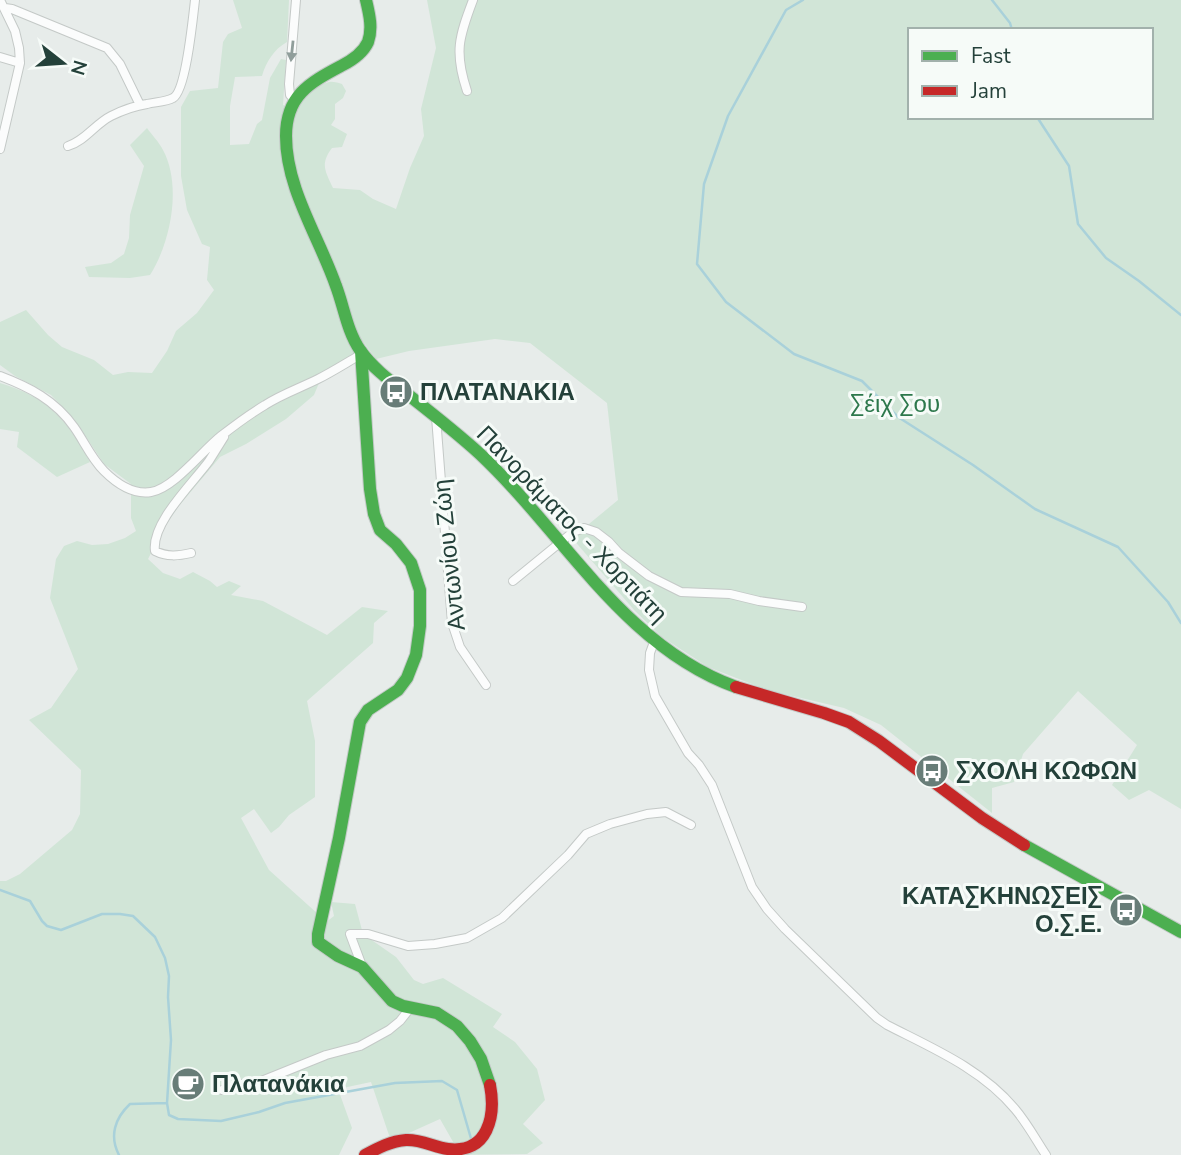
<svg xmlns="http://www.w3.org/2000/svg" width="1181" height="1155" font-family="'Nunito Sans',sans-serif">
  <rect width="100%" height="100%" fill="#e7ecea"/>
  <path fill="#d1e5d7" fill-rule="evenodd" d="M233,0H289L287,42C274,49 266,62 262,76L235,77L230,106V145L249,144L257,124L262,120L270,78L281,59L286,60L283,105L295,110C304,100 315,85 329,82C332,81 339,83 342,84L346,91L343,98L335,104V119L331,125L347,134L342,147L332,148C320,164 325,171 333,188L360,190L373,199L396,209L410,168L424,136L421,109L436,48L427,0H1181V809L1149,790L1129,800L1112,785L1137,745L1078,691L1023,754L1014,782L992,788V813L881,725L844,708L767,690L708,667L662,637L635,611L572,538L618,500L607,403L530,343L495,339L409,351L376,359L361,339L354,356L324,371L314,395L286,419L246,444L220,457L178,507L164,528L148,559L163,573L180,579L193,572L210,581L217,587L229,581L241,586L231,595L263,601L327,635L362,607L388,611L374,623L373,643L307,701L315,741V797L289,815L279,827L271,833L254,809L241,818L269,870L318,914L321,926L334,916L331,902L355,904L363,934L396,957L414,980L423,984L443,978L502,1014L493,1027L515,1042L537,1069L545,1100L523,1124L543,1143L527,1154L440,1155L456,1147L440,1119L391,1141L371,1082L338,1089L352,1128L339,1155H0V881H6L20,874L72,830L80,814L81,770L29,720L51,708L78,669L50,598L56,559L64,546L77,541L92,545L108,544L125,538L136,531L131,518V484L104,464L74,419L51,395L15,376L0,365V322L26,310L48,335L62,347L94,360L113,375L128,372L152,373L167,351L176,331L197,313L214,290L207,280L210,247L202,244L187,210L181,176V107L190,91L218,88L223,42L228,34L242,28ZM910,30H1151V117H910Z
    M147,128C152,135 159,142 163,150C182,185 171,242 150,275L130,278L89,277L85,267L111,263L124,254L129,238L130,215L144,166L130,145Z
    M0,383C47,397 67,419 90,462L57,477L17,447L19,432L0,429Z"/>
  <g fill="none" stroke-linecap="round" stroke-linejoin="round">
    <path stroke="#a9d1da" stroke-width="2.5" d="M803,0L786,10L728,116L704,184L697,264L726,302L794,354L862,381L898,417L973,465L1035,509L1118,547L1168,602L1181,623
      M992,0L1010,23L1012,30
      M1037,117L1069,166L1078,224L1106,258L1139,281L1181,315
      M0,890L30,901L42,921L47,926L61,930L102,914H120L133,916L155,937L165,958L169,976L168,997L171,1040L167,1103L169,1115L178,1119L221,1121L259,1112L285,1103L395,1083L442,1081L457,1090L472,1142
      M119,1155C109,1136 115,1118 130,1104L167,1103"/>
    <defs>
      <path id="street" d="M5,8L12,9L107,48L120,64L140,105
        M0,57L20,63
        M467,91C454,52 459,37 473,0
        M295,100L290,95L289,84L296,0
        M68,146C85,141 95,124 111,116C123,110 134,106 147,104C155,102 166,102 173,98C186,91 193,17 195,0
        M0,149L20,63L19,48L15,31L0,0
        M0,376C29,387 55,400 74,427C84,441 91,458 104,471C116,483 132,495 151,492C174,488 202,451 221,436C235,425 250,414 265,405C282,394 300,388 318,379C332,372 346,363 360,355L361,351
        M436,417L452,623L460,647L486,685
        M191,553C178,556 167,557 155,551C151,523 193,483 209,461C214,453 219,445 224,437
        M513,581L573,532L584,528L596,532L609,542L619,553L649,576L681,592L730,594L759,601L802,607
        M654,642L650,653L649,670L655,696L688,753L699,765L712,785L752,887L767,909L785,929L877,1018L887,1025C932,1048 982,1069 1015,1109C1027,1123 1036,1140 1046,1155
        M362,966L350,934H368L408,946L435,944L467,938L502,918L568,855L586,834L610,824L647,814L666,812L691,825
        M222,1090L241,1084L259,1082L326,1055L360,1046L389,1030L400,1021L411,1007"/>
      <path id="fast" d="M366,0C369,13 373,28 368,42C363,53 351,61 341,66C309,83 286,96 286,136C286,189 319,237 336,286C344,307 347,331 360,350C373,369 393,383 411,397C434,415 458,434 480,454C564,533 623,646 736,687
        M361,351L370,489L374,514L380,530L396,544L411,563L420,590V626L416,655L407,678L398,690L368,710L360,722L339,838L318,934V942L338,956L362,967L392,1001L403,1006L437,1013L457,1026L470,1041L481,1059L490,1085
        M1024,845L1181,932"/>
      <path id="jam" d="M736,687L824,713L849,722L879,741L982,818L1024,845
        M365,1155C378,1148 391,1141 406,1140C420,1139 434,1147 448,1149C488,1154 496,1116 490,1085"/>
    </defs>
    <use href="#street" stroke="#c4c9c7" stroke-width="10"/>
    <use href="#fast" stroke="#c3cac7" stroke-width="14"/>
    <use href="#jam" stroke="#c3cac7" stroke-width="14"/>
    <use href="#street" stroke="#fbfcfc" stroke-width="8"/>
    <use href="#fast" stroke="#4caf50" stroke-width="12"/>
    <use href="#jam" stroke="#c62828" stroke-width="12"/>
  </g>
  <defs><path id="oneway-solid" d="M-6-.8H1V-3.2L6.5 0L1 3.2V.8H-6Z" transform="scale(1.75)"/></defs>
  <use fill="#909e9b" href="#oneway-solid" transform="translate(292 51) rotate(96)"/>
  <defs>
    <symbol id="bus-disc" viewBox="-11 -11 22 22"><circle r="9.5" fill="#687d78" stroke="#f6fbf8"/><path d="M-5-6H5V4H4V6H2V4H-2V6H-4V4H-5ZM-3.5-4V0h7V-4ZM-3.5 1.2v1.5H-2V1.2ZM2 1.2v1.5H3.5V1.2Z" fill="#fff"/></symbol>
    <symbol id="cafe-disc" viewBox="-11 -11 22 22"><circle r="9.5" fill="#687d78" stroke="#f6fbf8"/><path d="M-5.5-4.5H6V0H3Q3 3.5 0 3.5H-2.5Q-5.5 3.5-5.5 0ZM3-3.2v2h1.7v-2ZM-6 4.5H4V6H-6Z" fill="#fff"/></symbol>
  </defs>
  <g fill-rule="evenodd">
    <use href="#bus-disc" x="377" y="373" width="38" height="38"/>
    <use href="#bus-disc" x="913" y="752" width="38" height="38"/>
    <use href="#bus-disc" x="1107" y="891" width="38" height="38"/>
    <use href="#cafe-disc" x="169" y="1065" width="38" height="38"/>
  </g>
  <g text-anchor="middle" dominant-baseline="central" stroke-width="6" stroke-linejoin="round" paint-order="stroke">
    <g font-size="24" font-weight="bold" fill="#24413a" stroke="#f6fbf8" text-anchor="start">
      <text x="420" y="392">ΠΛΑΤΑΝΑΚΙΑ</text>
      <text x="956" y="771">ΣΧΟΛΗ ΚΩΦΩΝ</text>
      <text x="1102" y="896" text-anchor="end">ΚΑΤΑΣΚΗΝΩΣΕΙΣ<tspan x="1102" dy="28">Ο.Σ.Ε.</tspan></text>
      <text x="212" y="1084">Πλατανάκια</text>
    </g>
    <g font-size="24" fill="#2d784c" stroke="#f6fbf8">
      <text x="895" y="404">Σέιχ Σου</text>
    </g>
    <g font-size="24" fill="#24413a" stroke="#f6fbf8">
      <text transform="translate(572 524) rotate(46)">Πανοράματος - Χορτιάτη</text>
      <text transform="translate(449 555) rotate(-96)">Αντωνίου Ζώη</text>
    </g>
  </g>
  <rect x="908" y="28" width="245" height="91" fill="#f6fbf8" stroke="#a2b1ac" stroke-width="2"/>
  <rect x="922" y="51" width="35" height="10" fill="#4caf50" stroke="#a2b1ac" stroke-width="2"/>
  <text x="971" y="63" font-size="21" fill="#24413a">Fast</text>
  <rect x="922" y="86" width="35" height="10" fill="#c62828" stroke="#a2b1ac" stroke-width="2"/>
  <text x="971" y="98" font-size="21" fill="#24413a">Jam</text>
  <g transform="translate(63 63) rotate(107)" stroke="#f6fbf8" stroke-width="5" paint-order="stroke">
  <path d="M0-5L12 26L0 18L-12 26Z" fill="#24413a"/>
  <text y="-10" font-size="19" font-weight="bold" text-anchor="middle" fill="#24413a">N</text>
  </g>
</svg>
